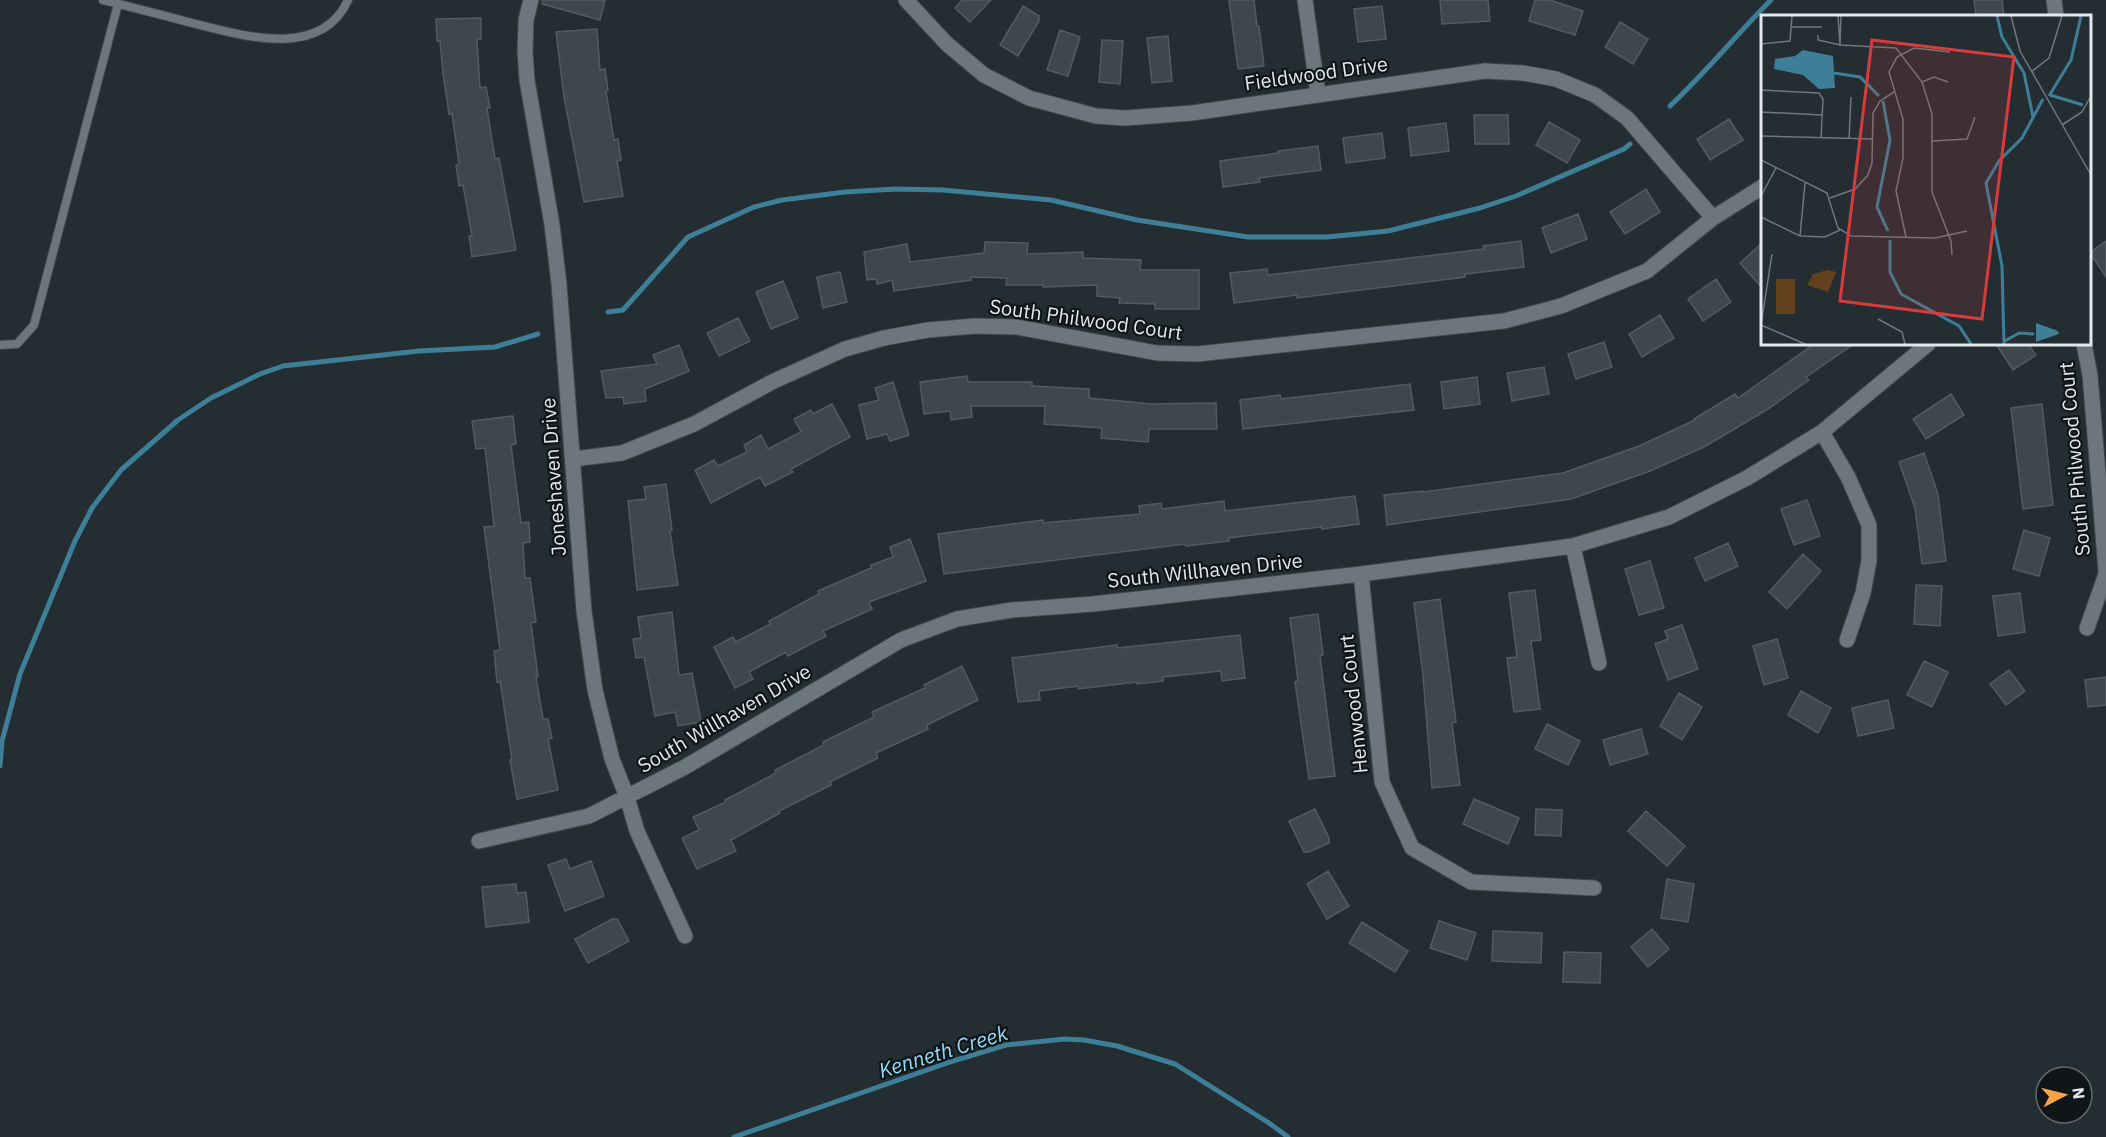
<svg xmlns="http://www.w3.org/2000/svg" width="2106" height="1137" font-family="'IBM Plex Sans',sans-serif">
  <rect width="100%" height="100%" fill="#232d32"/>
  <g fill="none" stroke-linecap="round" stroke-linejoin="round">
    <path stroke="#3e7e97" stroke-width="5" d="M1670,106C1706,72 1737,34 1771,0
      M608,312L623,310L688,237L754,207L782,200L845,192L896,189L943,190L1051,200L1137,220L1248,237H1327L1388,231L1480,208L1516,196L1624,149L1630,144
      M0,766L2,741L20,674L75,541L92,508L121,470L178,420L211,398L260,374L283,366L419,351L495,347L538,334
      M734,1137L953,1061L1006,1045L1065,1039L1084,1040L1117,1046L1175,1064L1269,1123L1288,1137"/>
  </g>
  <path fill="#3d484d" stroke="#515c61" stroke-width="1.5" d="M543,0H605L600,20L542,4Z
    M962,0H991L970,22L955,8Z
    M1229,0H1254L1257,26H1259L1264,66L1238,69Z
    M1440,0H1488L1490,21L1442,24Z
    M1535,0H1550L1583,11L1575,35L1529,21Z
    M1974,0H2002L2004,16H1976Z
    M1023,6L1039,16V21L1018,56L1000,45Z
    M1382,6L1386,39L1358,42L1354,9Z
    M481,18V39H477L480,88L486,87L490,108H487L495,159L499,158L516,250L472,257L469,236H472L463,185L459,186L456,165L459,164L452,113L449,114L443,74L440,41H437L436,19Z
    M1620,22L1648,39L1633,64L1605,47Z
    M597,29L600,70L605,69L608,90L606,91L614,140L618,139L621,160L617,161L623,196L584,202L564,97L556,32Z
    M1060,30L1080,37L1068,76L1047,70Z
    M1168,36L1172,81L1152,83L1147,38Z
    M1102,40L1123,41L1120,84L1099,82Z
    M1474,115H1508L1509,144H1475Z
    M1729,119L1743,140L1710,160L1697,139Z
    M1549,122L1580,140L1567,163L1536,145Z
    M1446,123L1449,151L1411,156L1408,128Z
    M1382,133L1385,158L1346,163L1343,138Z
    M1318,146L1321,170L1259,178L1260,182L1223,187L1220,161L1279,153L1278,151Z
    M1646,189L1660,212L1625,234L1610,212Z
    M1578,214L1587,239L1551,253L1542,228Z
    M1521,241L1524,267L1465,274V277L1297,298V295L1234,303L1230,273L1267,269L1268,275L1484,249L1483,246Z
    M2106,241V277L2090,253Z
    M985,242L1028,243L1027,254L1083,252V258L1141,260L1140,270H1199V309H1155V304L1119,303L1120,298L1097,296V285L1043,287V285H1006L1007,278L971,277V280L894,291L892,280L877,284L876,279L867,280L864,252L907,244L910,262L984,253Z
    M1762,243V288L1740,263Z
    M840,272L847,302L823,308L817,277Z
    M1716,279L1731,302L1703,321L1688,299Z
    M783,281L798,318L771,329L756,292Z
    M1660,315L1674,338L1642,357L1629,334Z
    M738,318L750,341L719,356L707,333Z
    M1604,342L1612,367L1576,379L1568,354Z
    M1814,344H1854L1806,377L1809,380L1768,409L1704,447L1650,471L1571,499L1387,525L1384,495L1423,491V492L1563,473L1639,446L1695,420L1694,419L1735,394L1738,398Z
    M1996,344H2028L2036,355L2013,370Z
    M679,345L689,371L645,389L646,401L624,404L623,397L606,398L601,371L657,364L653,355Z
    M1544,367L1549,394L1512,401L1507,373Z
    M967,376L968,382H1032V386L1089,389V398L1151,404L1216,403L1217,429H1149L1148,442L1101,438L1102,428L1044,424L1045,406H971L972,417L951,420L950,411L924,414L920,382Z
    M1477,377L1480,404L1444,409L1441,382Z
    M893,382L909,435L890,441L887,434L867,439L859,405L879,400L875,388Z
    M1410,384L1414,410L1243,429L1240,400L1280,395L1281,399Z
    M1951,394L1964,415L1926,439L1913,419Z
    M832,404L850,437L791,469L793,472L765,486L760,477L711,503L695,470L714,460L718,466L747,452L744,445L761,435L768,449L801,432L794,419L811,410L813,414Z
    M2042,404L2053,505L2023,509L2011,408Z
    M513,416L516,444L511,445L521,523L529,522L530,542L523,543L525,578H530L536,622L531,623L538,677H536L543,719H548L552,738L548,739L558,790L517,799L510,760H512L500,681L497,682L494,651L500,650L484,527L494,526L485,448L476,449L472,421Z
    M1924,453L1938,494L1946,561L1922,564L1915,508L1899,462Z
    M666,484L672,530L670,531L678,585L637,590L628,501L646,499L644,487Z
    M1355,496L1359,524L1322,529L1321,527L1228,538L1229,541L1186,546L1185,544L944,574L938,534L1043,520V523L1140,514L1139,506L1161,503L1162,509L1224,501L1225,511Z
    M1807,500L1820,536L1794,545L1781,509Z
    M2024,530L2050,538L2039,576L2013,569Z
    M910,539L926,581L869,602L872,609L823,631L826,636L788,656L786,652L749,672L753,679L735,688L714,647L733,637L736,642L770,624L769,621L819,594L818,591L871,568V565L893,557L890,547Z
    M1728,543L1738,566L1705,581L1695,558Z
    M1803,554L1821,571L1787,609L1769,592Z
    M1650,561L1664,608L1639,615L1625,569Z
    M1916,585L1942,586L1940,626L1914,624Z
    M1535,590L1541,640L1531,641L1540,709L1514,712L1507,658L1517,657L1509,593Z
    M2020,593L2025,632L1998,636L1993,596Z
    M1440,599L1456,722L1452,723L1460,785L1432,788L1423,676L1414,603Z
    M672,612L679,675L692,673L701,722L678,726L675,712L655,716L644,657L636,658L633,639L641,638L638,617Z
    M1318,614L1323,655L1320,656L1335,776L1309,779L1295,682L1298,681L1290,618Z
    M1682,625L1698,669L1668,680L1655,644L1668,639L1665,631Z
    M1240,635L1245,678L1222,681L1221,671L1163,677V681L1137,684V682L1078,689V686L1039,691L1040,700L1018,702L1012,658L1117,645V648Z
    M1777,639L1788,678L1764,685L1753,646Z
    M1924,661L1948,672L1932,707L1907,695Z
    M962,666L978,700L927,725L928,729L876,753L878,758L830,782L831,785L779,811L780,813L731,840L736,851L697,869L682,838L699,830L693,817L726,802L725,800L776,773L775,770L824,745L823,742L874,717L872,712L925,688L924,685Z
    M2009,670L2025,691L2006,705L1990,684Z
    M2106,677V705L2088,707L2085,680Z
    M1801,691L1831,708L1818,733L1788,715Z
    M1679,693L1702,707L1682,740L1660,726Z
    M1888,700L1894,728L1858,736L1852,708Z
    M1547,724L1580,741L1568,765L1535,749Z
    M1641,729L1648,754L1610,765L1603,740Z
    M1474,799L1519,818L1508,844L1463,824Z
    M1315,809L1329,838V843L1309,852H1304L1289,821Z
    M1536,809L1562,810L1561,836L1535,835Z
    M1646,811L1685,846L1667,866L1628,831Z
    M566,859L570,869L591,861L604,896L565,911L548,865Z
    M1328,871L1349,906L1327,919L1307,884Z
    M1667,879L1694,884L1688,922L1661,918Z
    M516,884L517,893L526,892L529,922L486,927L482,887Z
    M612,919H617L629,941L588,963L575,939Z
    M1439,921L1476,933L1467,960L1430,948Z
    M1362,922L1408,951L1395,972L1349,943Z
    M1652,929L1669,949L1648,967L1631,947Z
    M1493,931L1542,933L1541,963L1492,961Z
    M1564,952L1601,953L1600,983L1563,982Z"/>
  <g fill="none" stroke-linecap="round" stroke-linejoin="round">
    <defs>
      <path id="lane" d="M103,0C131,7 159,14 188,22C237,34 320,62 348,0
        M0,345L17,344L34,325L118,4"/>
      <path id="street" d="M531,0L526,20L525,51L527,80L552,225L559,284L584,611L595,690L612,759L627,797L637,831L685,936
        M906,0L947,44L984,75L1029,98L1096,116L1125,118L1192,113L1485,71L1523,73L1556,79L1595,95L1627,118L1713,218
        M1305,0L1318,94
        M2054,0L2056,16
        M2084,344L2090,375L2106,571
        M1822,432L1848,477L1869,525V561L1863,593L1847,640
        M573,459L622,453L694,424L774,381L845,349L884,338L928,330L975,326L1017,327L1157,353L1197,354L1504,321L1561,306L1647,271L1713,218L1762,187
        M1573,546L1599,663
        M1361,574L1382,782L1412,848L1471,882L1594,888
        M2087,628L2106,574
        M479,841L589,816L685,767L901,640L957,619L1012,610L1093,604L1361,574L1573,546L1669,517L1747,478L1822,432L1928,344"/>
    </defs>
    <use href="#lane" stroke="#3f484b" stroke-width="10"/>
    <use href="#street" stroke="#3f484b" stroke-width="17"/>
    <use href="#lane" stroke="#6b777c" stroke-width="8"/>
    <use href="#street" stroke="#6b777c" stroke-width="15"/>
  </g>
  <g text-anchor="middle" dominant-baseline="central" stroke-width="4.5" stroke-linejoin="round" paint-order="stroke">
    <g font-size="20" fill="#e2e8eb" stroke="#101517">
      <text transform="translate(1316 73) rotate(-8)">Fieldwood Drive</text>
      <text transform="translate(1086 319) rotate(8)">South Philwood Court</text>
      <text transform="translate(2074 459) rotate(-95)">South Philwood Court</text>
      <text transform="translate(553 477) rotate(-94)">Joneshaven Drive</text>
      <text transform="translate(1205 570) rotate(-6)">South Willhaven Drive</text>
      <text transform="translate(1353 704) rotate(-96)">Henwood Court</text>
      <text transform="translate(724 718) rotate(-30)">South Willhaven Drive</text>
    </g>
    <g font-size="21" font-style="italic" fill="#92dcfa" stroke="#101517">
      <text transform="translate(943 1051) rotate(-17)">Kenneth Creek</text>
    </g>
  </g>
  <g transform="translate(1761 15)">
    <rect width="330" height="330" fill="#232d32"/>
    <path d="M67,255L75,257L67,277L46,270L52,259ZM15,264H34V299H15Z" fill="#63411c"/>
    <path d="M42,35L72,41L74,73L58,74L42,60L13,54L14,44L34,41ZM275,308L297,316L298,319L275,327Z" fill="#3e7e97"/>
    <path fill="none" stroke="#3e7e97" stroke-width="3" d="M236,1L241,22L263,58L272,102M73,58L99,62L118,81M289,80L322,90M288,81L310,45L320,1M122,86L129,125L116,192L127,216M129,225V257L140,279L198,311L210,329M244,326L258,318L273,319M243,329L241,251L225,168L238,146L261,123L282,84"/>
    <path fill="none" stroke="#6f787c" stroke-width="1.5" d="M77,1L79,30M250,1L259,36L330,160M31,12H61M57,20V25L79,30L135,33L161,67L171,99V177L190,226L191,240M0,29L29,26L31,1M79,30L80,1M270,57L288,43L301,1M161,67L173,62L187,67M0,75L58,78L62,84L60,123M0,97L61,100M301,110L321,97L330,81M0,121L111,124M88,124L90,82M171,126L206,124L214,102M0,145L66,178L77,213L90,221L174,223L206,216M0,181L15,153M69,183L94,174L107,160L111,148L112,98L119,86L133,77M0,202L39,221L64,222L79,215M39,221L44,168M145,222L135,176L142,143V104L128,57L136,42L153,33L189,37M117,304L141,317L144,329M0,310L11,239M0,310L44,329"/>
    <path fill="#d73b3c" fill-opacity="0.15" stroke="#d73b3c" stroke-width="3" d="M111,25L253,42L221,304L79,286Z"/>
    <rect width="330" height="330" fill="none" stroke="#e2e8eb" stroke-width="3"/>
  </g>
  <g transform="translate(2064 1095) rotate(83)"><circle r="28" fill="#101517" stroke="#64696c" stroke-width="1.5"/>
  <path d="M0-4.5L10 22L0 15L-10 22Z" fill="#f5a346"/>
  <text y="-9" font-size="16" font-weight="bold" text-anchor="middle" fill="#e2e8eb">N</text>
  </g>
</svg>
